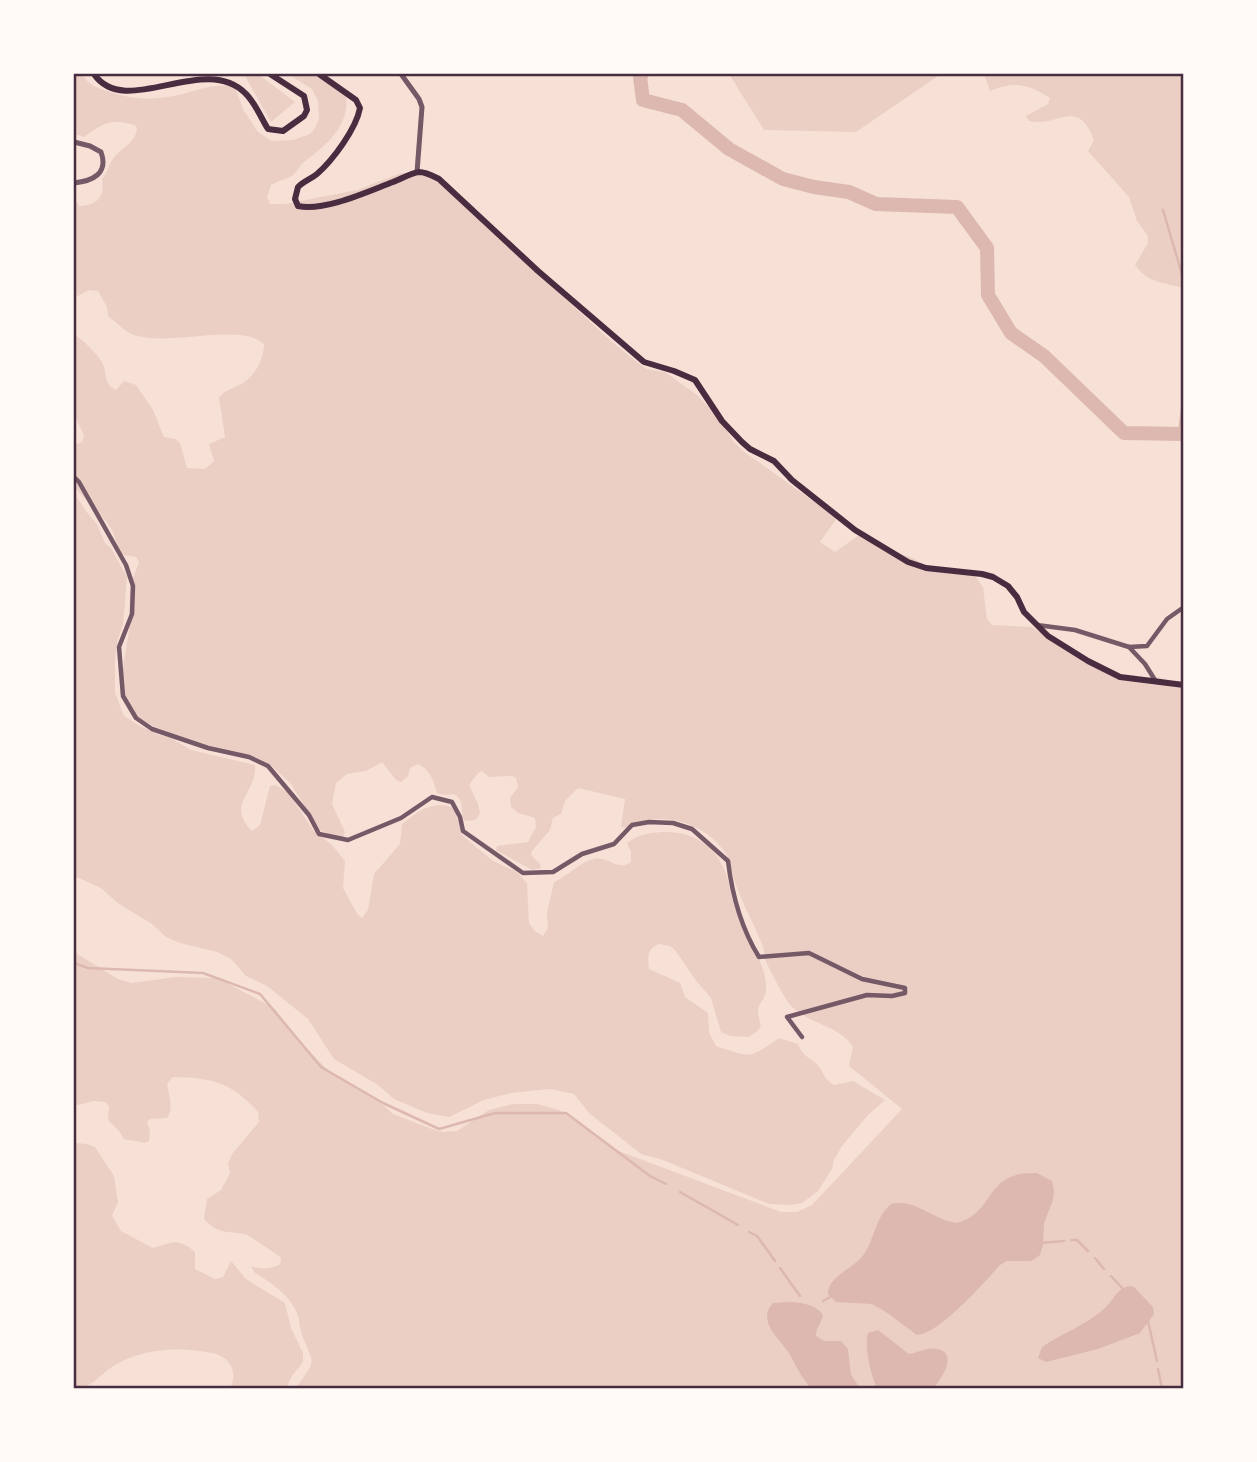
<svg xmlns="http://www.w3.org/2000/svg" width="1257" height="1462" font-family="Georgia,serif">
  <rect width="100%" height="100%" fill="#f7e1d7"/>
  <path fill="#ebcfc5" d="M74,74H83C86,83 95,87 104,90C135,101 158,101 190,92C206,88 217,83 233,87L236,90L244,111L258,132L272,141L293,140L310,134L315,128L319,119L318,101L312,89L288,74H317L346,96C350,127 325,146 303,163C299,167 296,173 292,176C285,180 277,181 271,185L267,197L270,204H285L357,190L401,173H414L433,178L455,196L611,341L646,369L665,372L697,395L720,419L733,441L743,451L837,518L820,542L835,552L862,533L889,550L915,559L926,566L972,572L983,587L987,619L992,625L1032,627L1070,653L1118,674L1131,677H1158L1183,685V1388H296C316,1359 315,1367 302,1335C299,1328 300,1320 297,1313C288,1293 272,1284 254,1272L251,1266C260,1270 272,1269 280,1264L281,1258C278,1255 251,1237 247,1235C229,1230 219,1236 204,1219L207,1199L221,1190L230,1173L228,1164L232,1154L259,1122L258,1112C231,1082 213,1078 173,1077L167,1084C169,1095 174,1109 167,1118L150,1119L147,1122L150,1131L149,1141L145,1143L124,1139L119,1131L108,1120L109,1106L105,1102L94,1101L74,1106V952L118,979L132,983L176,977L213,978L223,981L274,1008L306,1048L331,1073L379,1101L393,1114L432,1129L443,1132L457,1131L489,1110L513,1104H537L559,1110L616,1150L781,1212H797L812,1205L902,1109L849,1066L853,1047C839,1024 804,1024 788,1002C781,992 773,975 767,964C764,958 765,950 762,944C754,924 743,905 736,885C732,875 731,863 726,854C707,823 659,808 628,828L621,827L625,799L578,788L565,801L561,814L553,818L550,830L532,851L531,855L540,864L541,868L532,870L496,850L497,846L528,842L536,827L535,818L518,813L511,807L510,798L518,787L516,778L512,776L489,777L482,771L478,773L469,785L478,804L480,814L475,820L465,821C459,812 466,801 454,794L445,795L437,793C433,779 431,771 418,764L410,768L408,776L401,782L396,780L382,762L366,771L347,774L336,783L332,804L345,832L342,840L318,829L291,784L271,765L258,760L216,749L155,727L138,718L124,697L121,679L129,631L130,586L139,562L136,557L124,555L119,551L113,532L106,521L74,487V445L82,442L84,435L74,415V335C81,337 100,357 103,364C107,375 104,384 116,390L124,381L136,385L153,410L164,437L176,439L180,443L187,468L205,469L214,461L209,444L225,437L219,398C224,389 234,389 243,383C256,375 264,358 264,344C240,322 170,347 134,335C125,332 116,322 108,316L107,307L98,291L89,290L74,298V199L80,206C97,205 105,197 102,179C108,172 108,165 113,159C121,147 134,145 137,129L135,125C110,119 105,122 84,137L74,134Z
    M234,74H258L295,102L271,122L245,76Z
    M729,74H941L856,132L764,130Z
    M984,74H1183V288C1163,282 1149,284 1135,265L1148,243V236L1137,221L1129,197L1088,151L1094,140C1077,96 1058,128 1029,121L1026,116L1048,104L1050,98C1027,84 1016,81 990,91Z
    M74,492L85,510L97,524L105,543L111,548L127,577L123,625L118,639L115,658V693L124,716L140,726L159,735L169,737L191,750L255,765C258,791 225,805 252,831L260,825L270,786L275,785L288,792L313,830L332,845L345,861L343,888L358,915L362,918L368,910L374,874L400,844L402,824C417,812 433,799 454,808L462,835L493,861L517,872L527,883L529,923L535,931L543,936L548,928L547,913L554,882C568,876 580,862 594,859C608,856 618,872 631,862V852L627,843C638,834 653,832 667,832C693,832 715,846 725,871C730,882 730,895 735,907C744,928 769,969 766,992C765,999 758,1004 758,1011C759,1027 767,1025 749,1037L731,1036L721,1032L711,998L697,982L675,950L670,946L659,944C646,949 648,958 649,969L680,983L685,997L708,1013L709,1032L716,1046C752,1058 749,1059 779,1038L798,1044C805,1060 812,1057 819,1067C825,1075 825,1080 834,1085L853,1081L885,1100L868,1115L842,1146L834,1160L832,1169L818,1191L802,1203L791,1205L769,1204L663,1160L641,1154L589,1113L574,1094L550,1089L511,1093L484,1100L449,1117L427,1113L394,1099L378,1085L334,1059L308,1019L267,986L246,976L231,959L217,952L180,943L166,937L152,924L119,904L101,888L79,878H74Z
    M74,1143L87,1144L95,1147L114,1176L118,1202L112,1216L121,1231L153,1248C172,1242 179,1238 195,1252V1269L215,1279L223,1277L231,1261L246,1279L285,1303L291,1328L303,1353V1362L292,1376L286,1388H230C234,1381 235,1371 229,1363C222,1353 210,1353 200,1351C172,1347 140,1350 115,1365C100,1374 92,1389 74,1388Z"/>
  <path fill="#dcb8b0" d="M1037,1173L1052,1181L1054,1190L1053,1200L1044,1223L1043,1245L1040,1255L1031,1261H1007L1000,1265C984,1283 939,1334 917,1335L886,1312L872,1304L836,1302L828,1294C827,1278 851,1269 861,1258C875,1242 874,1218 891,1204C915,1198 933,1220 957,1223C997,1212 983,1171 1037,1173Z
    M1129,1286L1134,1287L1153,1307L1154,1314L1140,1333L1098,1349L1046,1362L1038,1358L1042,1347C1062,1333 1087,1325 1105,1308C1114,1300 1116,1289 1129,1286Z
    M773,1303C790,1302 812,1300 823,1315C822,1323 816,1327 816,1336L824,1341H841L848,1349L851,1375L860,1388L810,1387C800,1376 796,1365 789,1353C780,1339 756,1321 773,1303Z
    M878,1330L909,1354C917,1353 928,1347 936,1349C960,1352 941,1380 933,1388H877C871,1377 864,1345 868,1333Z"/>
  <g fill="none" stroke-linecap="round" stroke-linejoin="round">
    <path stroke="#dcb8b0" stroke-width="2.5" d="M1163,210L1184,281
      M1179,433L1184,394
      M74,963L88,968L203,973L260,994L321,1067L383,1103L439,1129L495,1113H566L650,1176L666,1184
      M680,1192L738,1225
      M749,1232L757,1236L775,1261
      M1071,1240H1077L1088,1251
      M1040,1243L1064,1241
      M1095,1258L1104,1269
      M780,1268L800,1296
      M1111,1276L1123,1289
      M823,1301L832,1296
      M1148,1321L1157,1361
      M1158,1369L1162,1388"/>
    <path stroke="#dcb8b0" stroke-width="14" d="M642,74L640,77L643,100L682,110L729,149L783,179L814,187L849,192L876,204L957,207L987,248L988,295L1011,333L1044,356L1124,433L1184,434"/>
    <path stroke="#755966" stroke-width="4.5" d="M74,477L79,482L126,565L133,586L132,614L119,647L123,696L136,718L152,729L208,748L249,757L268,766L309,815L319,834L348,840L401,818L432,797L452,802L460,817L463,831L523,873L553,872L582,854L614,844L632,825L649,822L673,823L692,829L728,861C732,894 741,928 759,957L809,953L862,979L905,988V993L892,996L867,995L787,1017L802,1037
      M1037,625L1075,630L1129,647L1147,646L1167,619L1184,607
      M1129,647L1145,664L1155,680"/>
    <path stroke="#755966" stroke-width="5" d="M401,74L419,99L422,107L417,172
      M74,142L90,146L101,152C109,174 92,181 74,183"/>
    <path stroke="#4a2c40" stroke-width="6" d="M94,74C125,120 204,52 245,93C255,102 261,118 268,129L283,131L304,116L307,110L304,96L270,74
      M319,74L356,100L360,108C356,129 333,160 317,174C311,179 304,181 298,187L295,199L298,206C324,212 369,191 393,182C401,179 411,173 419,172C426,172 433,176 439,179L538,271L644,362L674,371L695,380L722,421L742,442L750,449L774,461L792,480L855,530L908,562L926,568L982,574L993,577L1008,586L1017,597L1024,612L1048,636L1088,661L1120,677L1184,685"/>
  </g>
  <rect width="1257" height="1462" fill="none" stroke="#fffaf5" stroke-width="150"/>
  <rect x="75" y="75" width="1107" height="1312" fill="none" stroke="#4a2c40" stroke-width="2.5"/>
</svg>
